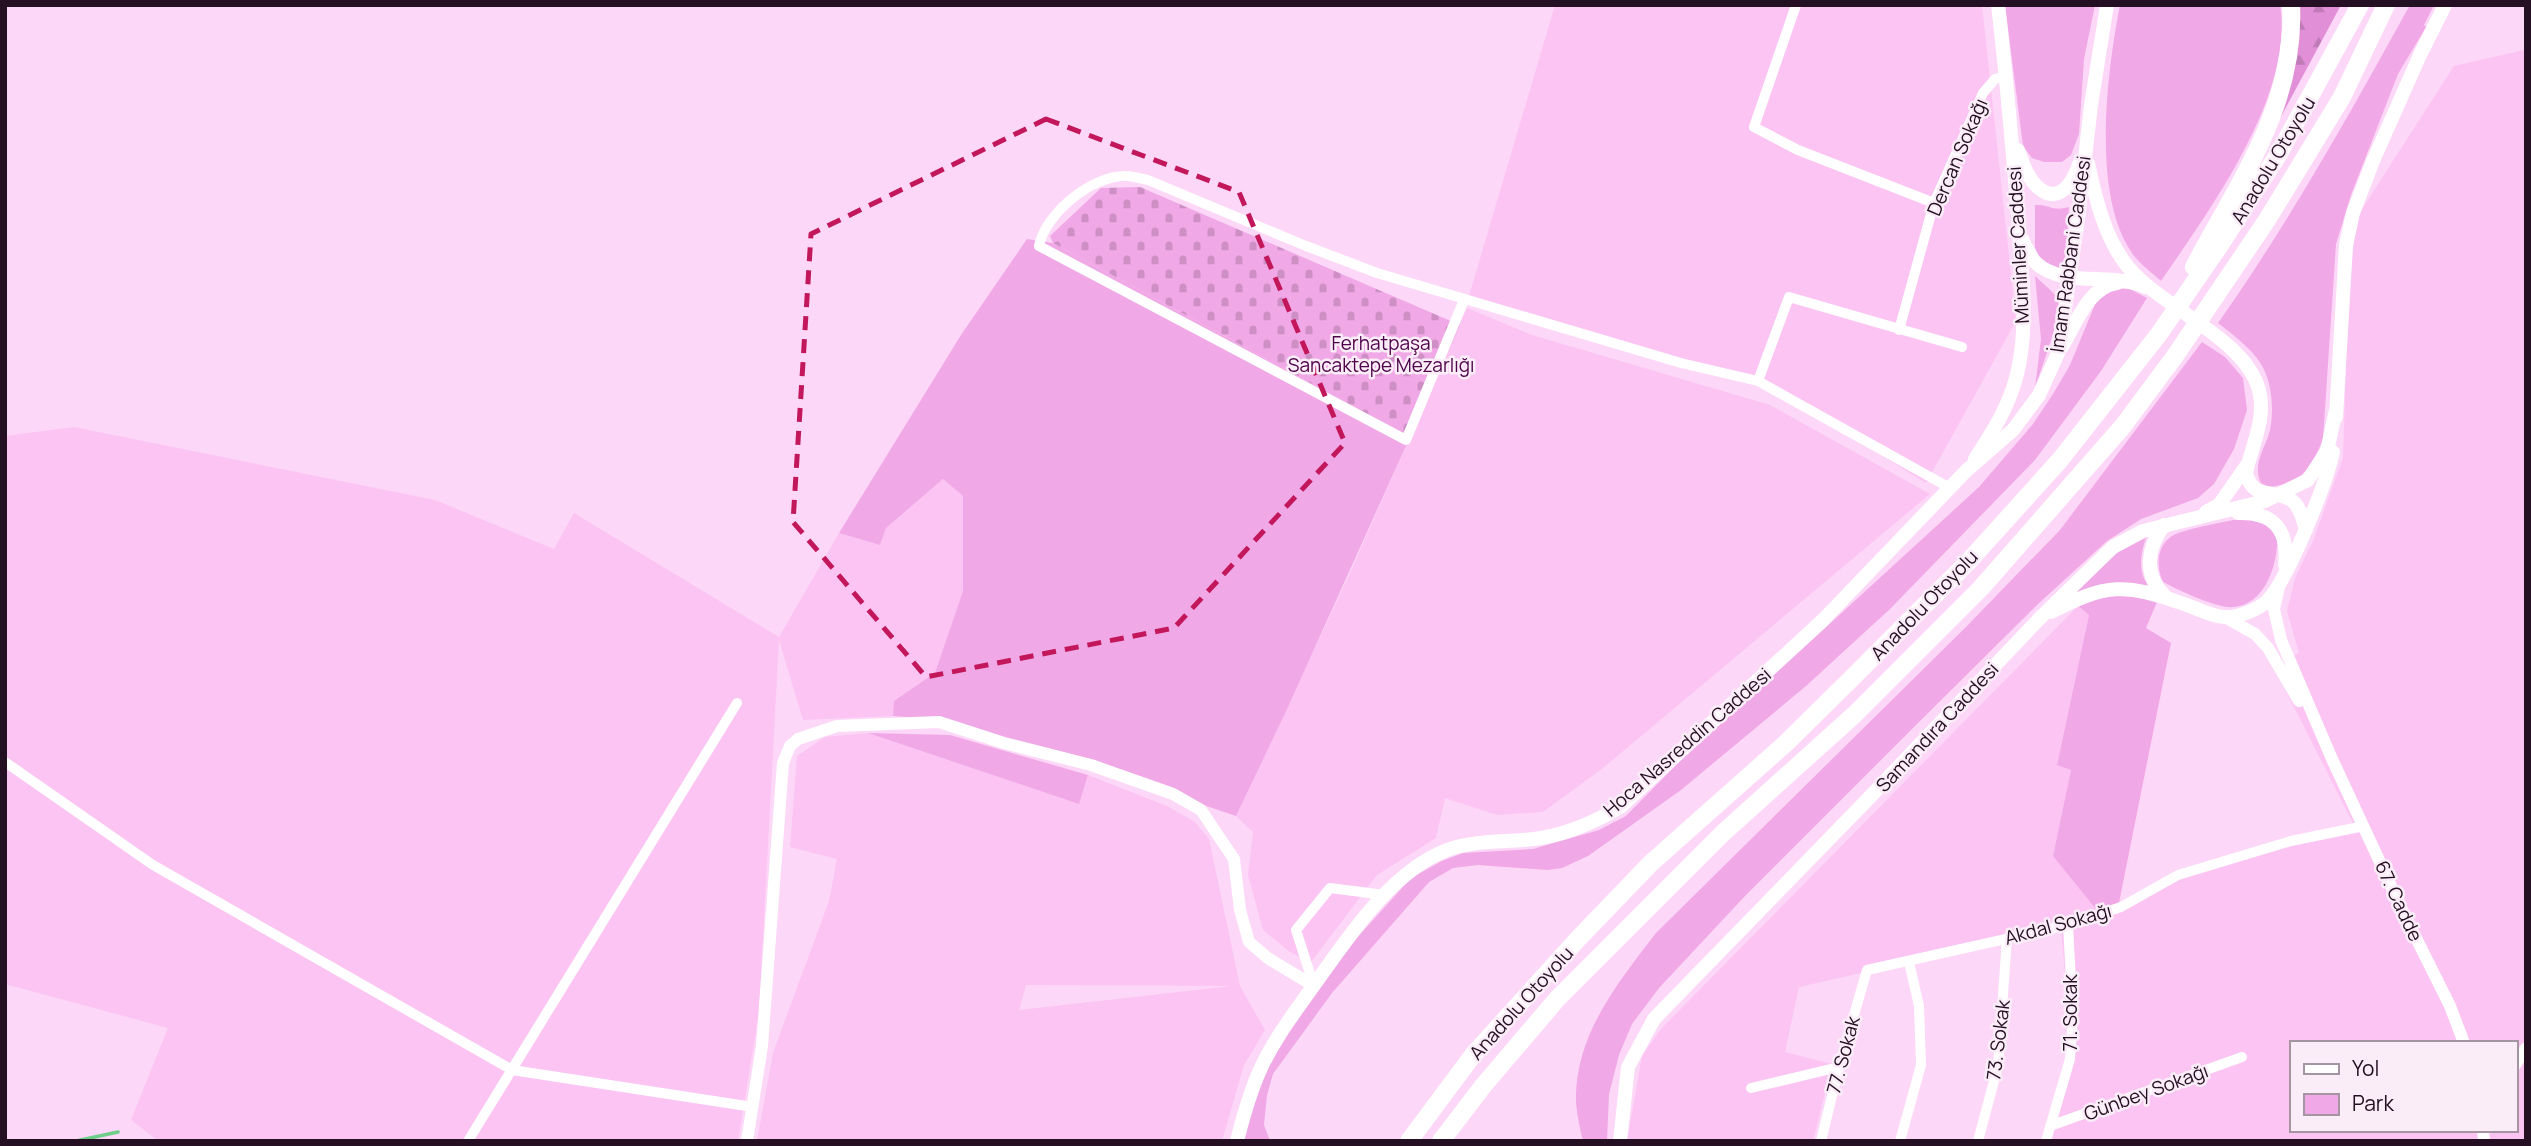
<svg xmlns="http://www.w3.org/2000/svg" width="2531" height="1146" font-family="Manrope,sans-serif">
  <defs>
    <pattern id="forest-firs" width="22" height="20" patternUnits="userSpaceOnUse" patternTransform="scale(1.75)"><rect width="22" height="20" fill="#e18fd7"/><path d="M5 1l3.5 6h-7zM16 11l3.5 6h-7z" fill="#c17ab8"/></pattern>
    <pattern id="cemetery-stones" width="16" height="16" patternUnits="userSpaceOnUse" patternTransform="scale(1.75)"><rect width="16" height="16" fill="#f0a8e6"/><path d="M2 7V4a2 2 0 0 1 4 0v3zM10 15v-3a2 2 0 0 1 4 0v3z" fill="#ce8fc5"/></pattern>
  </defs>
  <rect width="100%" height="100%" fill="#fdd7f7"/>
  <path fill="#fbc4f3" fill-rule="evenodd" d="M1555,5H1982L2016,321L1926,483L1775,390L1469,296Z
    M2524,50L2526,53V1141H2041L2066,1059L2069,1020L2061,928L1799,987L1785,1052L1832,1064L1813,1141H1627L1642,1056L1661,1029L2078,606L2089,615L2057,764L2071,770L2053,856L2119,903L2288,837L2353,823L2273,666L2299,653L2287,611L2295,578L2313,541L2343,458L2348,295L2357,217L2454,66ZM2291,1043H2515V1130H2291Z
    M1467,308L1532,335L1770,405L1930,494L1603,768L1543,812L1497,815L1445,798L1436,838L1377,875L1311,962L1290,952L1263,930L1248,875L1253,832L1236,816L1350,573Z
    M74,427L435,500L554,549L574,513L779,637L839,533L880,545L886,528L943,479L963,496V591L935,674L894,701L893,716L803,720L779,640L759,1013L738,1141H158L131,1120L168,1028L5,984V436Z
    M868,733L1079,804L1088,775L1167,806L1195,822L1209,839L1240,986L1265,1030L1244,1065L1222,1141H757L773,1053L829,901L837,859L790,847L797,756L825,737ZM1026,985L1231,986H1232L1019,1010Z"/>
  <path fill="#f0a8e6" d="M2005,5H2095L2084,59L2079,134L2071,155L2062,162H2044L2032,158L2023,146Z
    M2120,5H2280C2295,94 2209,211 2161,281C2151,272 2137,262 2130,250C2092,191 2107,72 2120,5Z
    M2410,5H2434L2424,25L2426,27L2398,74L2351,195L2336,244L2323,439C2311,468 2303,483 2269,487L2261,483C2253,468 2262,452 2268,437C2275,416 2273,383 2261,364C2250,347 2233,335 2218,323C2290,221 2350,113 2410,5Z
    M2035,205C2050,204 2051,212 2069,207L2065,271L2040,260L2035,247Z
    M1027,239L1053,243L1410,437L1287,709L1236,816L955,721L893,716L894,701L935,673L963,591V496L943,479L886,528L880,545L839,533L961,335Z
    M2035,276C2040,281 2057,295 2059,300C2062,314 2040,372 2035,388L2041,339Z
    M2117,289H2130L2147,298L2101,371L2035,460L1890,609L1806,686L1681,790L1588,856L1562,868L1548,870L1478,865L1453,868L1429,882L1332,993L1273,1074L1267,1095L1264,1125L1270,1141H1242L1264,1074L1286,1035L1355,940L1411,878L1442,861L1463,853L1533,849L1599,830L1626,816L1680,761L1979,487L2033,424L2053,394L2070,365L2096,302L2104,292Z
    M2202,342L2225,357L2243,378L2247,410L2234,449L2214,484L2198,498L2141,519L2107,541L2038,604L1921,720L1745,896L1659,988L1632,1024L1619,1055L1609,1094L1607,1141H1583C1580,1129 1577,1115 1576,1103C1574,1036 1617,984 1656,933L1967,626L2060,530Z
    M2249,517L2258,519L2277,534C2279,560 2267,604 2234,607C2217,609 2179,590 2163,582C2156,566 2156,547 2172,536C2182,529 2235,520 2249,517Z
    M2147,535C2140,554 2137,572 2150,588C2112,582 2099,580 2065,602L2117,552Z
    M2135,595L2157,602L2146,628L2171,643L2119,903L2096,909L2053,856L2071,770L2057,765L2089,615L2078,606L2100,596Z
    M868,733L950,735L1088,775L1079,804Z"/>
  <path fill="url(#forest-firs)" d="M2299,5H2341L2277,124L2294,69L2299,39Z"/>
  <path fill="url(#cemetery-stones)" d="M1140,187L1460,325L1410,437L1053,243L1050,236L1101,188Z"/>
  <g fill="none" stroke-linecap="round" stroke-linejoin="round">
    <path stroke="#6dcd89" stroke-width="3.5" d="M76,1141L118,1132"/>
    <path stroke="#fff" stroke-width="10" d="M1796,5L1754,127L1798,150L1934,203
      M1464,300L1406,440L1039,246C1045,214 1092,175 1126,176C1133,176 1141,179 1148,180L1306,246L1377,273L1681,363L1758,381L1950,488
      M1899,330L1934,203L1983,93L1995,79L2006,76
      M1758,381L1789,297L1962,347
      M5,762L153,865L512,1070L753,1107
      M1314,986L1296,930L1330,888L1385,895
      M1751,1088L1839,1067
      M2050,1126L2242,1057
      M468,1141L737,703
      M1821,1141L1839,1067L1867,970L2068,925L2121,907L2178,875L2291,841L2364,826
      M1900,1141L1921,1065L1919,1006L1909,962
      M1978,1141L1998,1066L2007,938
      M2046,1141L2070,1059L2073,1018L2068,925"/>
    <path stroke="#fff" stroke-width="12" d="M2279,587L2274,609L2281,640L2332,759L2405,916L2450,1006L2464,1043
      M2225,617L2255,634L2268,648L2299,701
      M2515,1065L2526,1048
      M2483,1130L2484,1141
      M747,1141L762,1046L783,763L790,746L798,739L837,726L939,722L1004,743L1091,765L1173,794L1201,810L1234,859L1240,910L1249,942L1269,959L1314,986"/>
    <path stroke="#fff" stroke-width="14" d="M2018,150C2023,164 2028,180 2040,189C2060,205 2074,180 2079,164
      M2088,163C2095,197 2105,239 2128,267C2162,309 2251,340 2260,395C2265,421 2251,448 2246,473C2253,501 2273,488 2291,500C2300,505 2303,520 2306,530
      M2022,239C2026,247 2030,257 2036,263C2062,288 2114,272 2145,287
      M2062,347C2075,325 2089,286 2117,283
      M2336,417L2346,245L2353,213L2373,161L2420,55L2445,5
      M1975,459C1992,433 2008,408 2016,378C2029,331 2022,277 2019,229C2013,154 2007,80 1998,5
      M2206,512L2219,505L2247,465
      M2238,513C2273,512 2289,529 2285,565
      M2164,525C2147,548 2143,575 2165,596
      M2051,612C2107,583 2125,583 2184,604C2196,608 2212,617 2225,617C2237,618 2256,610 2265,603C2287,584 2327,481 2333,452
      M1237,1141C1243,1117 1250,1092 1260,1070C1274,1039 1295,1012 1314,985C1348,938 1390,872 1447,850C1477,839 1510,843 1541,838C1570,833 1595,822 1620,807L1823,620L1966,471L2013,430L2039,395L2059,351L2079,211L2091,105L2107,5
      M1620,1141L1628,1067L1654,1019L1867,800L2040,618L2113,547L2143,531L2265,501L2308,480L2327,451L2336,410"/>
    <path stroke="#fff" stroke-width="18" d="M2194,267C2238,183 2296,105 2291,5
      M1409,1141L1473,1055L1576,941L1651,863L1785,744L1852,678L1968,562L2060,460L2159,334L2220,245L2278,155L2360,5
      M1441,1141L1483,1086L1557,999L1723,833L1854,715L1981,588L2123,426L2175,356L2267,220L2342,97L2386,5"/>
  </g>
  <path fill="none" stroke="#c2185b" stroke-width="5" stroke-dasharray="14 9" stroke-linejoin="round" d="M1046,119L1239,192L1345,443L1174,628L926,677L793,522L811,234Z"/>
  <g text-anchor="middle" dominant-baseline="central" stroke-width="5" stroke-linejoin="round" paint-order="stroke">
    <g font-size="19" fill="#250f22" stroke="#faedf8">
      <text transform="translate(1957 157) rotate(-67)">Dercan Sokağı</text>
      <text transform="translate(2273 160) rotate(-59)">Anadolu Otoyolu</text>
      <text transform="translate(2018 245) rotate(-93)">Müminler Caddesi</text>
      <text transform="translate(2070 254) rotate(-82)">İmam Rabbani Caddesi</text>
      <text transform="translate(1924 605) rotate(-46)">Anadolu Otoyolu</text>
      <text transform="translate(1937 727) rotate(-47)">Samandıra Caddesi</text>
      <text transform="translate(1687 742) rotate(-41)">Hoca Nasreddin Caddesi</text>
      <text transform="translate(2399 901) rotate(65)">67. Cadde</text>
      <text transform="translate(2058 924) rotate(-15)">Akdal Sokağı</text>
      <text transform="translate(1521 1003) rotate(-48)">Anadolu Otoyolu</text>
      <text transform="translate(2070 1013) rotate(-90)">71. Sokak</text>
      <text transform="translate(1998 1040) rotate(-83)">73. Sokak</text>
      <text transform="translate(1843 1055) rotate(-75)">77. Sokak</text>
      <text transform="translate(2146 1092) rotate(-20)">Günbey Sokağı</text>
    </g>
    <g font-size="19" fill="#4f034a" stroke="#faedf8">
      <text x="1381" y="343">Ferhatpaşa<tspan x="1381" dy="22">Sancaktepe Mezarlığı</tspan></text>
    </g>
  </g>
  <rect width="2531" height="1146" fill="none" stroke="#250f22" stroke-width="14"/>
  <rect x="2290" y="1041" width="228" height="91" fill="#faedf8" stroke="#a594a2" stroke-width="2"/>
  <rect x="2304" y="1064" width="35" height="10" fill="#ffffff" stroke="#a594a2" stroke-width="2"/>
  <text x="2352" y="1076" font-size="21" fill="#250f22">Yol</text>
  <rect x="2304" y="1094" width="35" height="21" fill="#f0a8e6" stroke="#a594a2" stroke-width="2"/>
  <text x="2352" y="1111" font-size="21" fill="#250f22">Park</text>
</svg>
